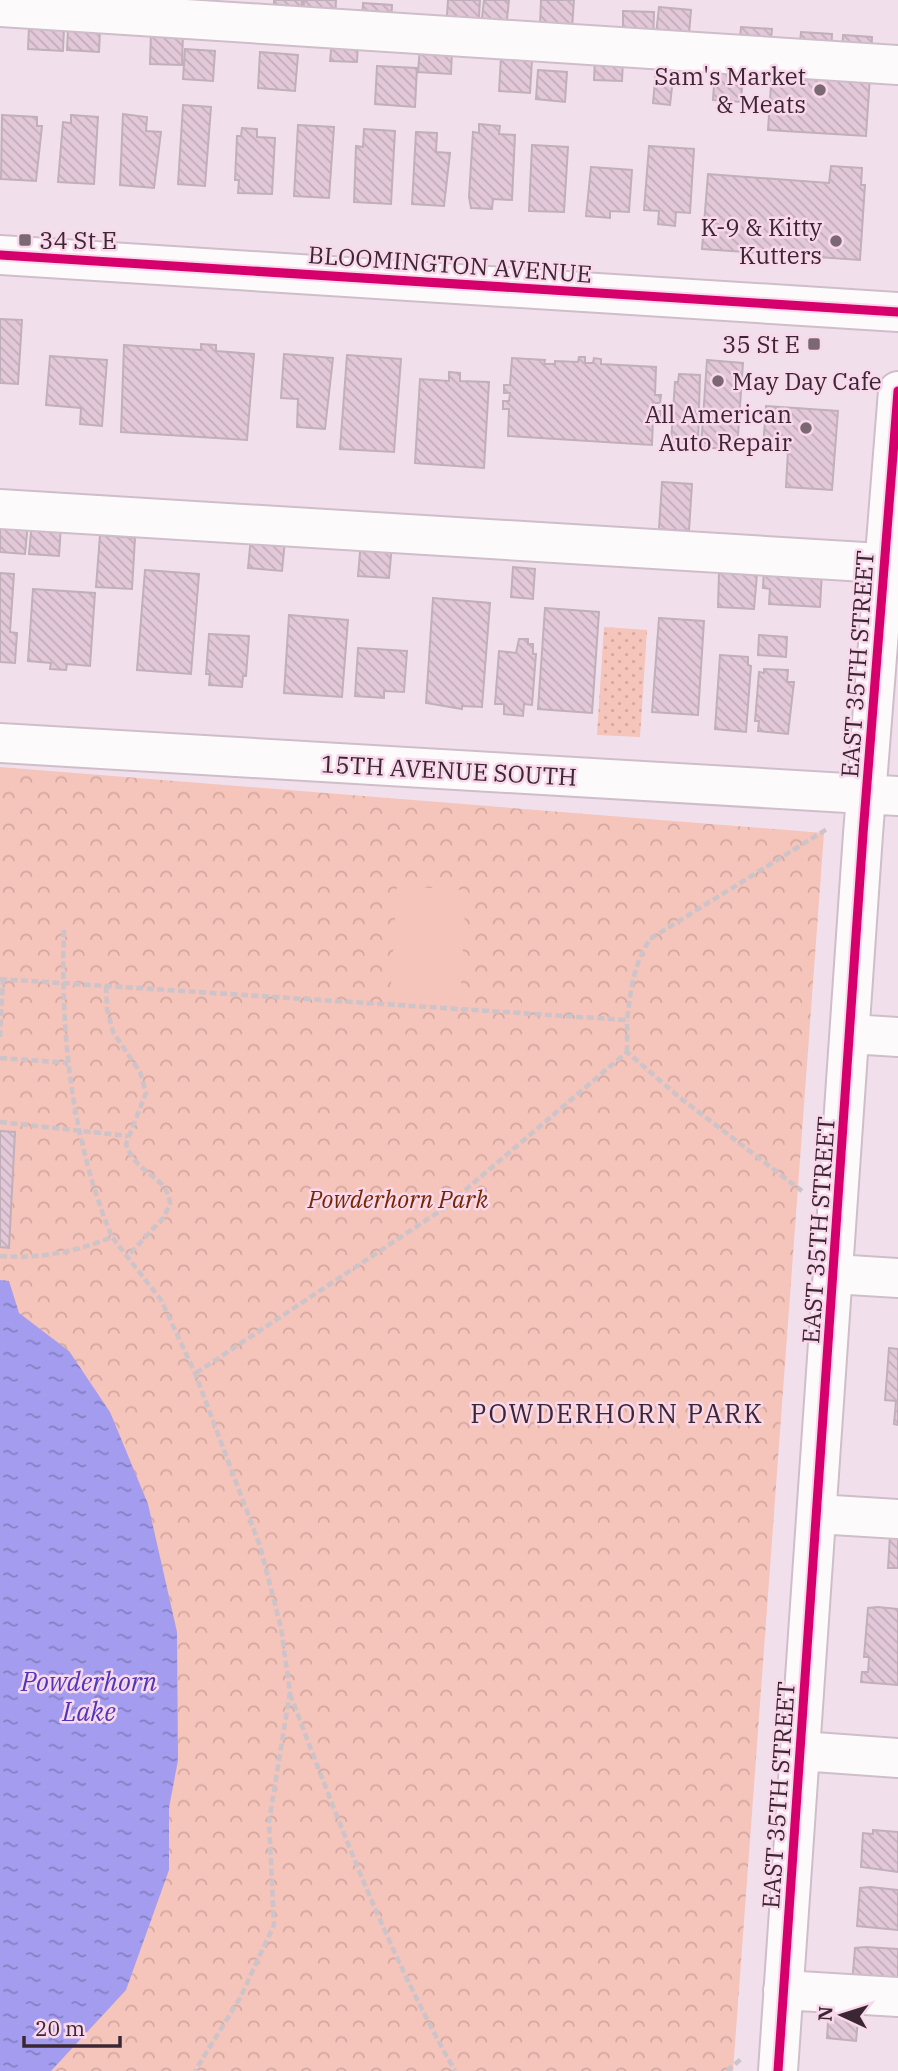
<svg xmlns="http://www.w3.org/2000/svg" width="898" height="2071" font-family="'IBM Plex Serif',serif">
  <defs>
    <pattern id="park-crowns" width="20" height="18" patternUnits="userSpaceOnUse" patternTransform="scale(1.75)"><rect width="20" height="18" fill="#f5c4ba"/><path d="M2 6a3 3 0 1 1 6 0M12 15a3 3 0 1 1 6 0" fill="none" stroke="#d3a8a0"/></pattern>
    <pattern id="garden-dots" width="8" height="8" patternUnits="userSpaceOnUse" patternTransform="scale(1.75)"><rect width="8" height="8" fill="#f5c4ba"/><path d="M2 2h.1M6 6h.1" fill="none" stroke="#d3a8a0" stroke-width="1.8" stroke-linecap="round"/></pattern>
    <pattern id="water-ripples" width="26" height="14" patternUnits="userSpaceOnUse" patternTransform="scale(1.75)"><rect width="26" height="14" fill="#a39cef"/><path d="M2 4q2-2 4 0t4 0M15 11q2-2 4 0t4 0" fill="none" stroke="#867fc2"/></pattern>
    <pattern id="building-back-hatch" width="6" height="6" patternUnits="userSpaceOnUse" patternTransform="scale(1.75)"><rect width="6" height="6" fill="#e2c8d8"/><path d="M-1 5l2 2M0 0l6 6M5-1l2 2" fill="none" stroke="#c3acba"/></pattern>
  </defs>
  <rect width="100%" height="100%" fill="#f1e0eb"/>
  <path fill="url(#park-crowns)" d="M0,767L824,833L733,2071H0Z"/>
  <path fill="url(#garden-dots)" d="M604,627L647,630L640,737L597,735Z"/>
  <path fill="#f5c4ba" d="M397,886L466,890L460,1006L390,1002Z"/>
  <path fill="url(#water-ripples)" d="M0,1280L9,1281L19,1313L69,1351L110,1412L148,1504L177,1632L178,1760L169,1808V1870L126,1990L51,2071H0Z"/>
  <path fill="url(#building-back-hatch)" stroke="#c1b0ba" stroke-width="2" d="M274,0H302L301,16L274,15Z
    M304,0H336L335,22L303,21Z
    M448,0H480L478,32L446,30Z
    M484,0H509L506,29L481,27Z
    M541,0H574L572,28L540,26Z
    M363,3L392,5L391,25L362,23Z
    M659,7L691,10L688,46L655,43Z
    M623,11L654,12L653,42L623,41Z
    M29,26L64,28L63,51L28,49Z
    M741,27L772,29L770,51L739,49Z
    M68,29L100,30L99,52L67,50Z
    M151,32L183,33L182,65L150,64Z
    M801,32L832,34L831,55L799,53Z
    M843,35L872,37L871,57L842,55Z
    M332,41L358,42L357,62L330,61Z
    M420,48L452,50L451,74L418,72Z
    M185,49L215,51L213,81L183,79Z
    M260,52L298,55L295,91L258,88Z
    M501,57L532,60L530,93L499,91Z
    M595,58L623,60L622,81L594,80Z
    M377,66L417,68L415,107L375,104Z
    M656,69L674,70L670,105L653,103Z
    M538,70L567,72L565,102L536,99Z
    M715,70L743,72L741,102L713,100Z
    M772,70L870,76L866,136L768,130Z
    M183,105L211,107L205,186L178,184Z
    M123,114L147,117L146,131L161,132L154,188L120,185Z
    M2,115L37,117V126H42L36,181L1,179Z
    M71,115L98,117L94,184L58,182L63,122L71,123Z
    M479,124L500,126L499,134L515,135L512,200L493,199L492,209L471,208L469,197L473,132L479,133Z
    M298,125L334,127L329,198L294,196Z
    M242,128L257,129V137L275,138L272,194L238,193L239,180H235L237,136H241Z
    M364,129L395,131L391,204L354,202L356,146L363,147Z
    M416,132L437,133L436,152L450,153L444,206L412,204Z
    M532,145L568,147L564,212L529,211Z
    M649,146L694,149L690,213L676,212L675,226L658,224L659,211L644,210Z
    M831,166L862,168L861,185H865L860,260L702,249L708,174L829,183Z
    M591,167L632,170L629,212L610,211V218L586,216Z
    M0,319L22,320L18,384L0,383Z
    M201,344L216,345V351L254,354L247,440L121,432L124,345L201,350Z
    M284,354L333,358L325,429L297,427L298,399L281,398Z
    M347,355L401,359L394,452L340,449Z
    M50,356L107,360L102,426L80,424L81,408L46,405Z
    M579,357H585V363H593L594,358L601,359V364L656,367L655,395H661L660,403H653V411H661L660,418H653L652,445L508,436L509,409H503V401H509L510,393H504V385H510L512,358L545,360L544,364H555V361L578,362Z
    M707,360L743,363L737,450L701,447Z
    M449,372L460,373V381L489,382L484,468L415,463L420,379L449,381Z
    M679,374L700,375L698,444L671,442L675,382H678Z
    M766,406L838,411L832,490L786,487L788,450L763,449Z
    M662,482L692,484L689,531L659,529Z
    M0,519L28,522L25,554L0,552Z
    M32,522L61,525L59,556L29,554Z
    M100,535L135,538L132,589L96,587Z
    M251,537L285,540L282,571L248,568Z
    M361,541L392,544L389,578L358,576Z
    M513,567L535,569L533,599L511,597Z
    M764,567L822,571L820,607L769,604L770,589L763,588Z
    M145,570L199,574L191,674L137,670Z
    M719,572L757,574L754,609L718,607Z
    M0,573L14,574L10,632L17,633L15,663L0,662Z
    M33,589L95,593L90,666L67,664L66,670L50,669L51,663L28,661Z
    M433,598L490,603L482,707L462,706V709L426,703Z
    M545,608L599,612L592,713L538,709Z
    M289,615L348,620L342,697L284,693Z
    M659,618L704,621L698,715L652,712Z
    M209,634L249,636L246,676H243L242,687L209,685L210,674H206Z
    M759,635L787,637L786,657L758,655Z
    M519,639H528V644H533V654H536L532,705L524,704L523,716L504,714V704H495L499,651L516,653Z
    M358,648L407,651L404,692L384,691V698L355,696Z
    M720,655L748,657V665L751,666L746,732L715,729Z
    M764,669L788,670L787,682H794L788,734L758,731L759,721H755L759,672L764,673Z
    M0,1131L15,1132L9,1248L0,1247Z
    M889,1348L898,1349V1425L894,1424L896,1401L885,1400Z
    M890,1535L898,1536V1568H888Z
    M878,1607L898,1609V1685L861,1682L862,1672H868L869,1657H864L868,1608Z
    M873,1830L898,1832V1872L861,1867L863,1833L873,1834Z
    M870,1887L898,1890V1930L857,1926L860,1888Z
    M866,1947L898,1949V1989L852,1984L855,1948Z
    M829,2007L859,2010L856,2041L827,2038Z"/>
  <g fill="none" stroke-linecap="round" stroke-linejoin="round">
    <defs>
      <path id="minor" d="M0,7L898,65
        M0,255L898,312
        M0,509L898,564
        M0,743L898,796
        M851,1034L898,1037
        M834,1274L898,1278
        M817,1514L898,1519
        M801,1751L898,1758
        M783,1990L898,1997
        M778,2071L863,834L898,391"/>
    </defs>
    <use href="#minor" stroke="#cfbec9" stroke-width="42"/>
    <path stroke="#ccc4c9" stroke-width="4.5" stroke-dasharray="7 3.5" stroke-linecap="butt" d="M64,930C60,1034 72,1141 112,1237
      M0,979L627,1020C631,990 633,965 650,939L827,829
      M106,986L107,1009L113,1032L140,1072L146,1093L126,1144C137,1176 166,1174 170,1203L164,1217L127,1257
      M0,1037L3,979
      M627,1052V1020
      M0,1058L68,1063
      M0,1122L128,1136
      M0,1256C40,1259 75,1252 112,1237L161,1300L195,1373L260,1546L281,1628L290,1692L269,1822L274,1925L240,1998L195,2071
      M196,1373L443,1209L627,1052L679,1097L802,1191
      M290,1694C339,1823 387,1951 455,2071
      M727,2071L741,2059"/>
    <use href="#minor" stroke="#fdfafc" stroke-width="38"/>
    <defs>
      <path id="cycleway" d="M0,255L898,312
        M778,2071L863,834L898,391"/>
    </defs>
    <use href="#cycleway" stroke="#f9d8ec" stroke-width="13"/>
    <use href="#cycleway" stroke="#d6006c" stroke-width="9"/>
  </g>
  <g fill="#7b6873" stroke="#f9d8ec" stroke-width="2.5">
    <circle cx="820" cy="90" r="7"/>
    <rect x="18" y="233" width="14" height="14" rx="3.5"/>
    <circle cx="836" cy="241" r="7"/>
    <rect x="807" y="337" width="14" height="14" rx="3.5"/>
    <circle cx="718" cy="381" r="7"/>
    <circle cx="806" cy="428" r="7"/>
  </g>
  <g text-anchor="middle" dominant-baseline="central" stroke-width="5" stroke-linejoin="round" paint-order="stroke">
    <g font-size="24" fill="#3b2733" stroke="#f9d8ec" text-anchor="end">
      <text x="806" y="76">Sam's Market<tspan x="806" dy="28">&amp; Meats</tspan></text>
      <text x="822" y="227">K-9 &amp; Kitty<tspan x="822" dy="28">Kutters</tspan></text>
      <text x="39" y="240" text-anchor="start">34 St E</text>
      <text x="800" y="344">35 St E</text>
      <text x="732" y="381" text-anchor="start">May Day Cafe</text>
      <text x="792" y="414">All American<tspan x="792" dy="28">Auto Repair</tspan></text>
    </g>
    <g font-size="24" fill="#3b2733" stroke="#f9d8ec">
      <text transform="translate(450 264) rotate(4)">BLOOMINGTON AVENUE</text>
      <text transform="translate(857 664) rotate(-86)">EAST 35TH STREET</text>
      <text transform="translate(449 770) rotate(3)">15TH AVENUE SOUTH</text>
      <text transform="translate(818 1230) rotate(-86)">EAST 35TH STREET</text>
      <text transform="translate(778 1795) rotate(-86)">EAST 35TH STREET</text>
    </g>
    <g font-size="24" font-style="italic" fill="#752800" stroke="#f9d8ec">
      <text x="398" y="1199">Powderhorn Park</text>
    </g>
    <g font-size="26" letter-spacing="2" fill="#3b2733" stroke="#f9d8ec">
      <text x="617" y="1413">POWDERHORN PARK</text>
    </g>
    <g font-size="26" font-style="italic" fill="#4c38bc" stroke="#f9d8ec">
      <text x="89" y="1681">Powderhorn<tspan x="89" dy="30">Lake</tspan></text>
    </g>
  </g>
  <g transform="translate(842 2015) rotate(274)" stroke="#f9d8ec" stroke-width="5" paint-order="stroke">
  <path d="M0-5L12 26L0 18L-12 26Z" fill="#3b2733"/>
  <text y="-10" font-size="19" font-weight="bold" text-anchor="middle" fill="#3b2733">N</text>
  </g>
  <path d="M24 2036v10h96v-10" fill="none" stroke="#3b2733" stroke-width="3.5"/>
  <text x="35" y="2036" font-size="21" fill="#3b2733" stroke="#f9d8ec" stroke-width="5" paint-order="stroke">20 m</text>
</svg>
